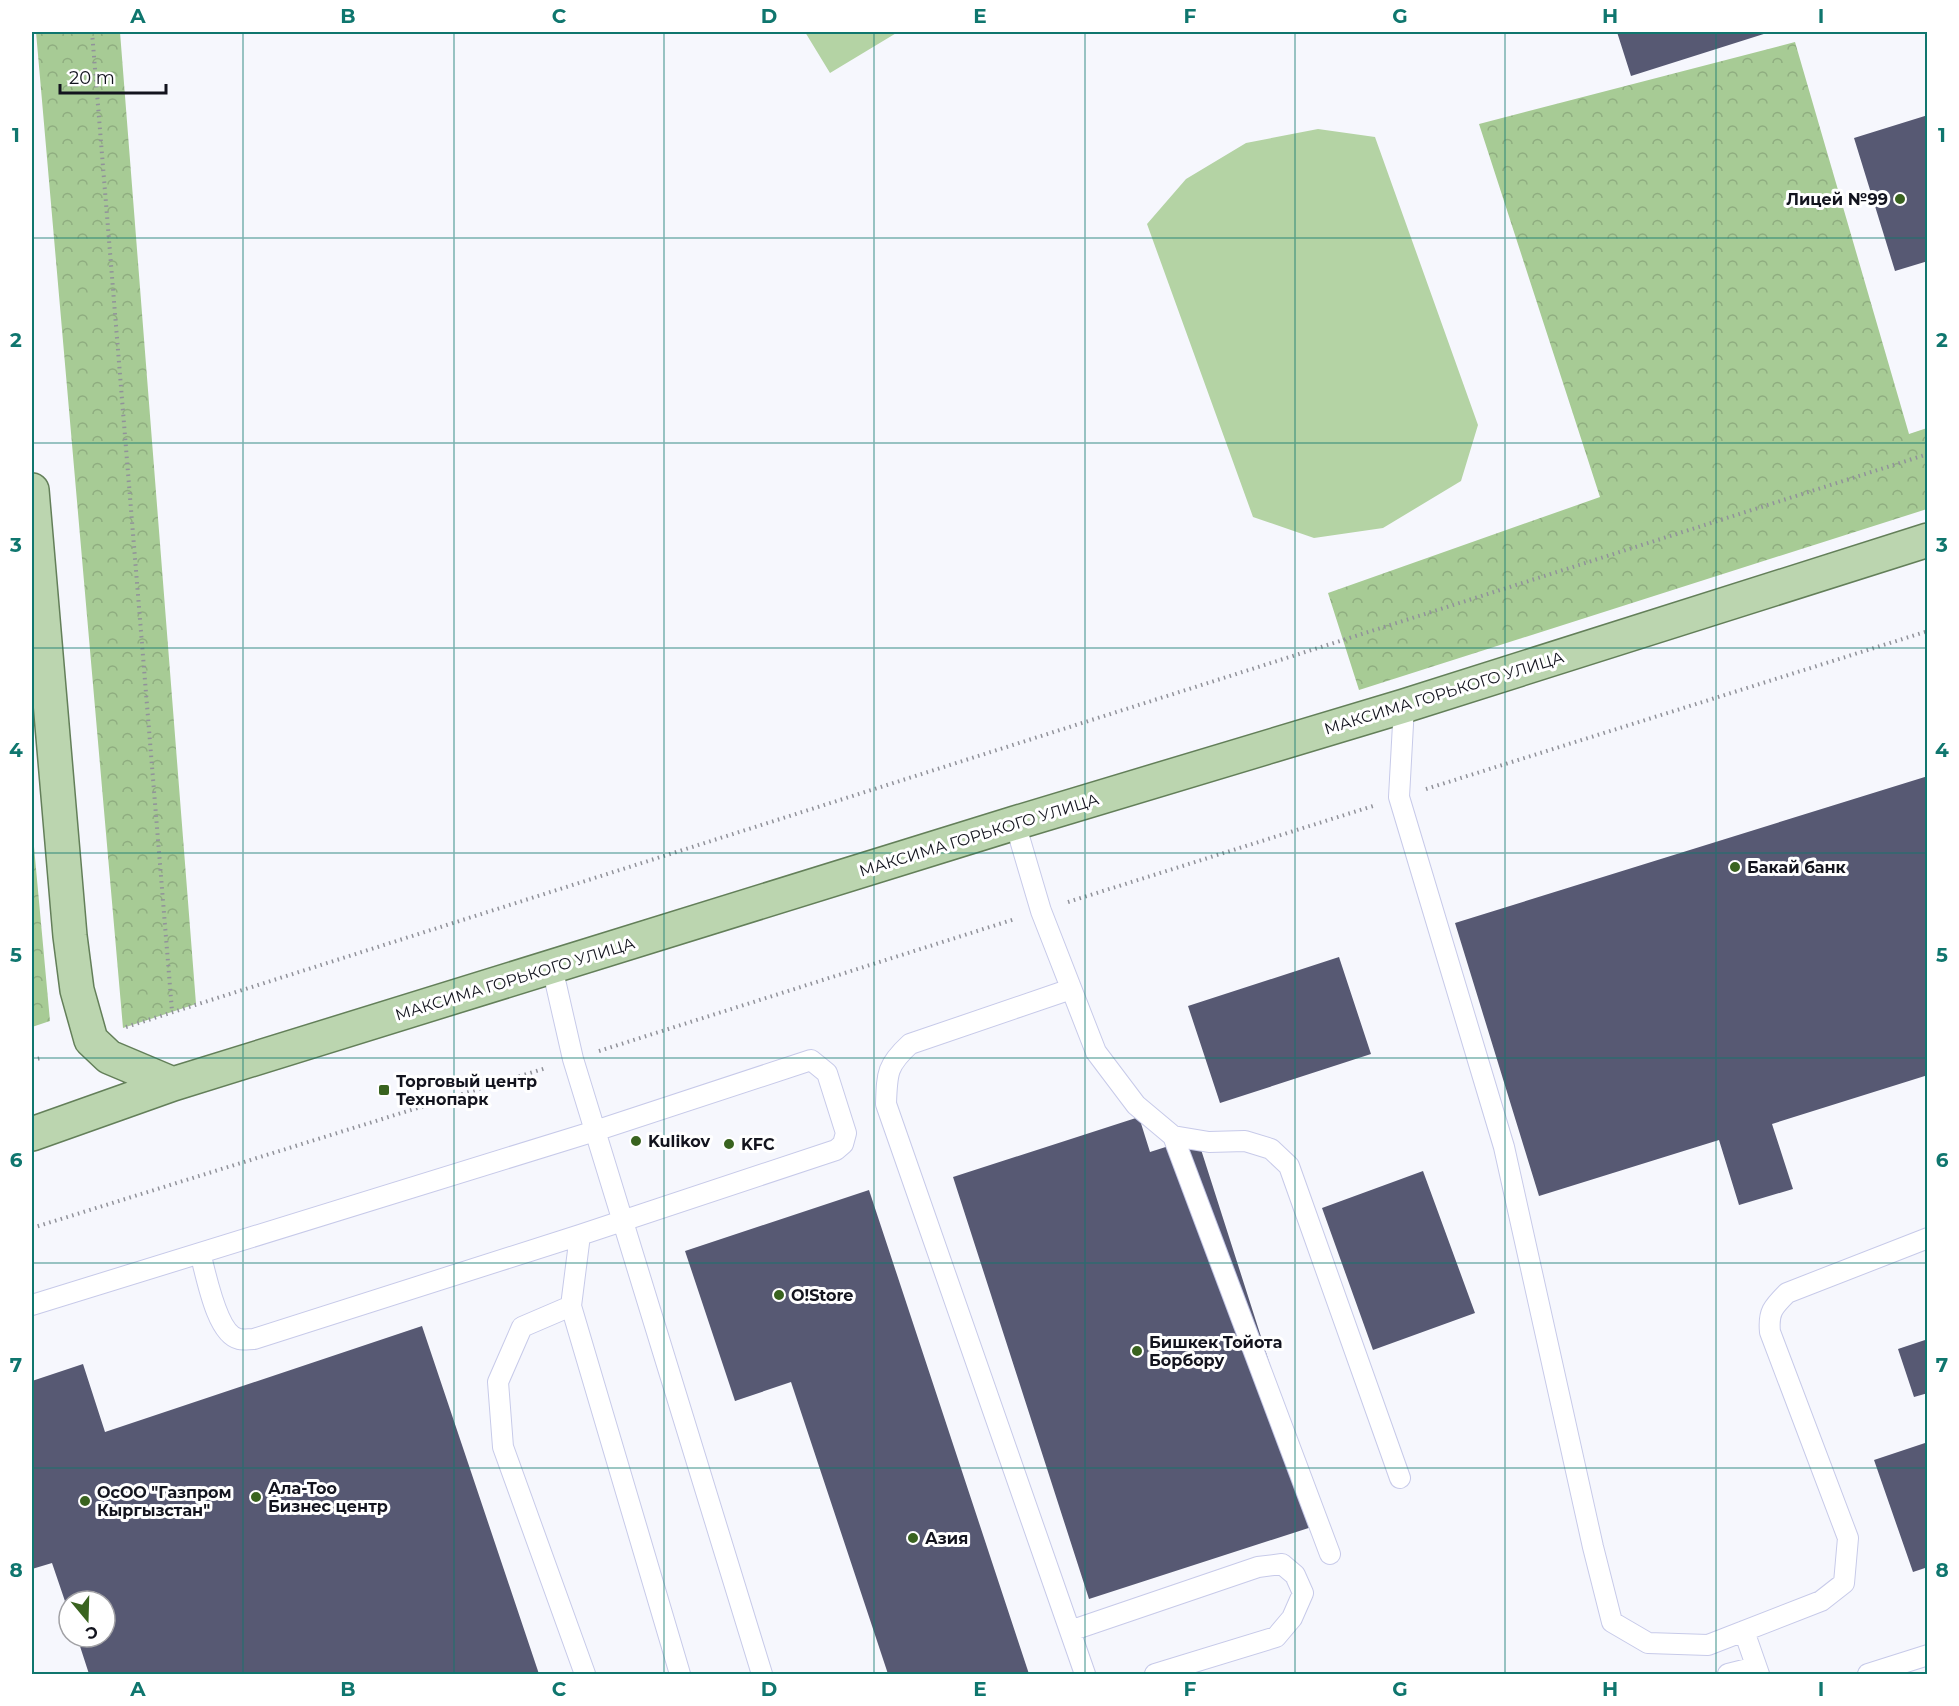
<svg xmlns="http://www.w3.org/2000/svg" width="1959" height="1706" font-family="Montserrat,sans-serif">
  <defs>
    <pattern id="forest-crowns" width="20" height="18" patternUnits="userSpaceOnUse" patternTransform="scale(1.5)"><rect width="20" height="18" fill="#a7cb95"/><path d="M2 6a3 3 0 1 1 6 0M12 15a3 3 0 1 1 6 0" fill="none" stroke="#8fad80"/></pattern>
  </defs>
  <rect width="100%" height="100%" fill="#f6f7fd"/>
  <path fill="url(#forest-crowns)" d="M36,32H120L196,1004L123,1028Z
    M1795,42L1909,434L1927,428V509L1359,690L1328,593L1600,497L1479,124Z
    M32,825L50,1021L32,1027Z"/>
  <path fill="#b4d3a4" d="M805,32H898L830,73Z
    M1318,129L1375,137L1478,425L1461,481L1383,528L1314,538L1253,517L1147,224L1186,179L1246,143Z"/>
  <path fill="#575973" d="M1617,32H1770L1631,76Z
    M1928,115V261L1895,271L1854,138Z
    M1928,776V1075L1772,1124L1793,1189L1739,1205L1719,1140L1539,1196L1455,923Z
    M1339,957L1371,1054L1220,1103L1188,1006Z
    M1139,1117L1150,1152L1197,1137L1321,1524L1089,1599L953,1177Z
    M1423,1171L1475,1313L1373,1350L1322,1208Z
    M869,1190L1029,1674H888L791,1382L735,1401L685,1251Z
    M422,1326L539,1674H89L77,1637H105V1601H69V1613L52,1563L32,1569V1381L83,1364L105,1432Z
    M1928,1339V1393L1914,1397L1898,1349Z
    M1928,1442V1567L1913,1572L1874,1460Z"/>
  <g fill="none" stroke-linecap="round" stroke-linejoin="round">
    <defs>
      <path id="lane" d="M1404,706L1399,797L1504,1147L1593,1547L1612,1622L1648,1643L1708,1645L1821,1601L1844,1583L1848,1538L1770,1332C1768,1312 1773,1307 1787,1293L1928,1238
        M1015,823L1041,911L1096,1052L1136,1105L1173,1136L1209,1142L1245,1141L1271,1149L1289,1166L1400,1478
        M552,967L573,1059L762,1674
        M1071,989L910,1044C887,1065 887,1073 886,1104L1085,1674
        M1173,1136L1330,1554
        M580,1235L571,1306L522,1327L498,1382L503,1447L585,1674
        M32,1305L595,1131L811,1060L827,1073L846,1133L843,1144L836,1150L580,1235L254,1339C249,1339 243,1340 239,1339C216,1334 206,1273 200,1253
        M571,1306L680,1674
        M1070,1631L1258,1567L1282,1564L1295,1575L1303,1593L1292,1618L1276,1637L1155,1674
        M1744,1631L1759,1674
        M1728,1674L1756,1667
        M1868,1674L1928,1655"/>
      <path id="primary" d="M32,490L70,936L77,990L91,1040L109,1057L173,1084
        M32,1134L173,1084L1015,823L1404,706L1928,540"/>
    </defs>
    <use href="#lane" stroke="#c7cae9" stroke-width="22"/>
    <use href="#primary" stroke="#637f59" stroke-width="36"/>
    <path stroke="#91929a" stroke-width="4" stroke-dasharray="1.5 4.5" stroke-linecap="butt" d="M92,32L172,1011
      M1426,789L1928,631
      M1068,902L1373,806
      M126,1027L1928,454
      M599,1051L1015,919
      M32,1060L41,1058
      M32,1228L546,1068"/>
    <use href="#lane" stroke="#fff" stroke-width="20"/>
    <use href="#primary" stroke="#bbd5af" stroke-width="33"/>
  </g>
  <path fill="none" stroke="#0f766e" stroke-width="1.5" stroke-opacity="0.55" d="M243,32V1674M454,32V1674M664,32V1674M874,32V1674M1085,32V1674M1295,32V1674M1505,32V1674M1716,32V1674M32,238H1928M32,443H1928M32,648H1928M32,853H1928M32,1058H1928M32,1263H1928M32,1468H1928"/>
  <g fill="#39631f" stroke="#fff" stroke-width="2">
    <circle cx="1900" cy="199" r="6"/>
    <circle cx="1735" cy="867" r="6"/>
    <rect x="378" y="1084" width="12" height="12" rx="3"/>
    <circle cx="636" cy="1141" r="6"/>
    <circle cx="729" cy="1144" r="6"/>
    <circle cx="779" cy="1295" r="6"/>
    <circle cx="1137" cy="1351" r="6"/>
    <circle cx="256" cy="1497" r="6"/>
    <circle cx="85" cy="1501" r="6"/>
    <circle cx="913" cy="1538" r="6"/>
  </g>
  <g text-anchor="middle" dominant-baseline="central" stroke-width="6" stroke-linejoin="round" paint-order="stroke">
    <g font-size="16" font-weight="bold" fill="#13141e" stroke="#fff" text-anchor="start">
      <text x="1888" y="199" text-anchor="end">Лицей №99</text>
      <text x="1747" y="867">Бакай банк</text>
      <text x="396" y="1081">Торговый центр<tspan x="396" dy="18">Технопарк</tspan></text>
      <text x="648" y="1141">Kulikov</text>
      <text x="741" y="1144">KFC</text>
      <text x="791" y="1295">O!Store</text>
      <text x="1149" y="1342">Бишкек Тойота<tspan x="1149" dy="18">Борбору</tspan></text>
      <text x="268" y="1488">Ала-Тоо<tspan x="268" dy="18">Бизнес центр</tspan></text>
      <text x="97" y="1492">ОсОО "Газпром<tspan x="97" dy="18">Кыргызстан"</tspan></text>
      <text x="925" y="1538">Азия</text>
    </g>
    <g font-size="16" fill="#13141e" stroke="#fff">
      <text transform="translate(1444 693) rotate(-17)">МАКСИМА ГОРЬКОГО УЛИЦА</text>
      <text transform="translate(979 835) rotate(-17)">МАКСИМА ГОРЬКОГО УЛИЦА</text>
      <text transform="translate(515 979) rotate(-17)">МАКСИМА ГОРЬКОГО УЛИЦА</text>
    </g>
  </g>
  <rect width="1959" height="1706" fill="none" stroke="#ffffff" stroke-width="66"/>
  <g transform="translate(87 1619) rotate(161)"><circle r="28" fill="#ffffff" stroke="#a1a1a5" stroke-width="1.5"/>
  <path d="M0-4.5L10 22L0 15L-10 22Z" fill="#39631f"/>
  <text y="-9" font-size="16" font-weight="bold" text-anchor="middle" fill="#13141e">С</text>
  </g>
  <path d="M60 84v9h106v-9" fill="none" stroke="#13141e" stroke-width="3"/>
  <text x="69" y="84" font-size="18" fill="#13141e" stroke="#ffffff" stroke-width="4.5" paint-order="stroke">20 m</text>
  <rect x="33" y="33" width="1893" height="1640" fill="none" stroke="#0f766e" stroke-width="2"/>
  <g font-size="20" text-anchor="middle" font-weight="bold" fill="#0f766e">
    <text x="138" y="23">A</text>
    <text x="348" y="23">B</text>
    <text x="559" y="23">C</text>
    <text x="769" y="23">D</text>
    <text x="980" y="23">E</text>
    <text x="1190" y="23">F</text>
    <text x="1400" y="23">G</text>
    <text x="1610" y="23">H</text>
    <text x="1821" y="23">I</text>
    <text x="16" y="142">1</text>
    <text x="1942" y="142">1</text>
    <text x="16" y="347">2</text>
    <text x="1942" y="347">2</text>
    <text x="16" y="552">3</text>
    <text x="1942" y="552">3</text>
    <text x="16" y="757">4</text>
    <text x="1942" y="757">4</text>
    <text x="16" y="962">5</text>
    <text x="1942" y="962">5</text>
    <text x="16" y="1167">6</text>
    <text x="1942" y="1167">6</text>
    <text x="16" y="1372">7</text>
    <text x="1942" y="1372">7</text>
    <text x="16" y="1577">8</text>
    <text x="1942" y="1577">8</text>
    <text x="138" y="1696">A</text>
    <text x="348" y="1696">B</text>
    <text x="559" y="1696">C</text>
    <text x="769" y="1696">D</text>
    <text x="980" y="1696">E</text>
    <text x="1190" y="1696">F</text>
    <text x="1400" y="1696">G</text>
    <text x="1610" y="1696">H</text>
    <text x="1821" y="1696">I</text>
  </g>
</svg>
